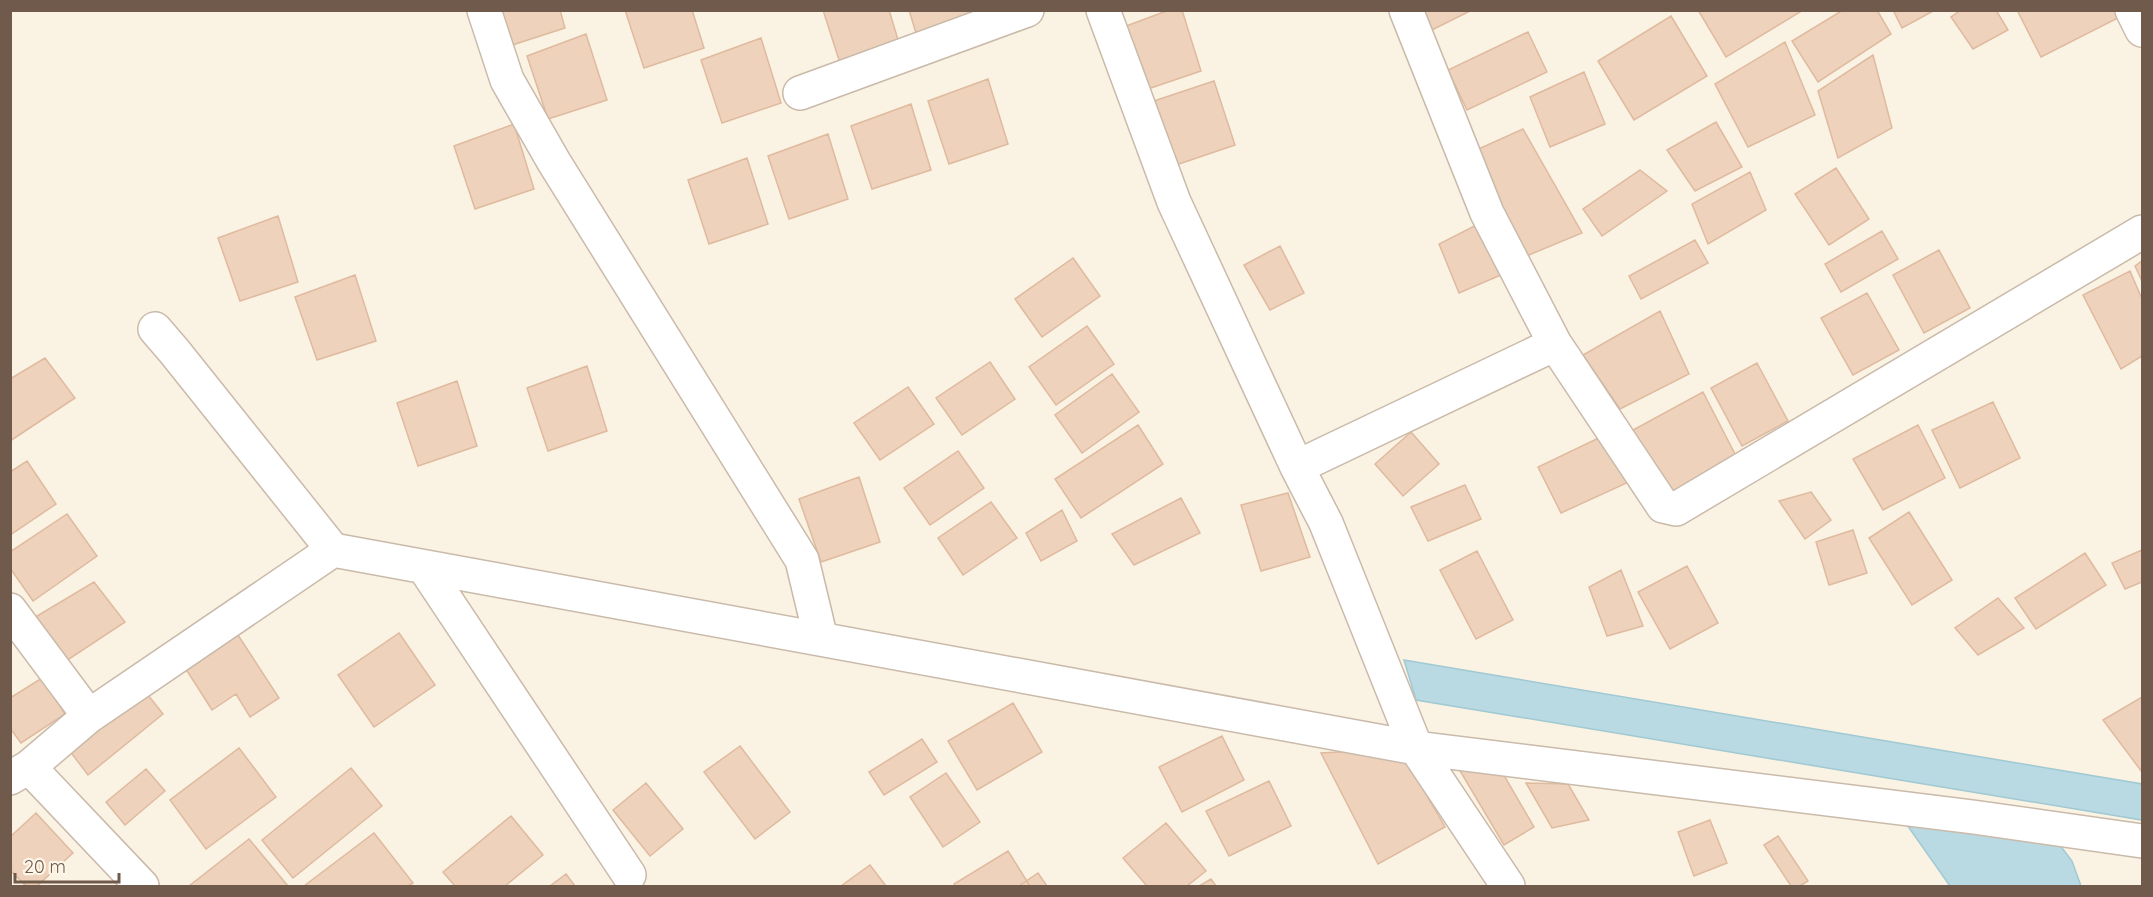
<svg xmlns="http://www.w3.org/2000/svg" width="2153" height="897" font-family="Quicksand,sans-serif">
  <rect width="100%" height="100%" fill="#faf2e3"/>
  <path fill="#b9dae2" stroke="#a0c9d3" stroke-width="1.5" d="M1404,660L2142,784V820L1416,700Z
    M1907,825L2056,840L2072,861L2081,886H1950Z"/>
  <path fill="#eed2bc" stroke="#dfba9e" stroke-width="1.5" d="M494,10H560L565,28L506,47Z
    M625,10H692L704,48L644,68Z
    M823,10H889L899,43L840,63Z
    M909,10H975L976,14L916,33Z
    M1169,10H1182L1201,71L1142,91L1121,28Z
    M1424,10H1472L1432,30Z
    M1698,10H1799L1800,12L1726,57Z
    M1843,10H1877L1891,34L1818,82L1792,41Z
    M1893,10H1935L1902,28Z
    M1961,10H1996L2008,30L1973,49L1951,17Z
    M2017,10H2115L2118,18L2041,57Z
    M1671,16L1707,76L1634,120L1598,61Z
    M1528,32L1547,72L1467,110L1448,70Z
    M586,34L607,100L548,119L527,56Z
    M761,38L781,103L722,123L701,60Z
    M1785,42L1815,115L1748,147L1715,84Z
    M1873,55L1892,128L1838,158L1818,91Z
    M1584,72L1605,124L1550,147L1530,97Z
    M988,79L1008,144L949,164L928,101Z
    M1214,81L1235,145L1176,165L1154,101Z
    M911,104L931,170L872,189L851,126Z
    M1716,122L1742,167L1695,191L1667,150Z
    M514,124L534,189L475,209L454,146Z
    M1523,129L1582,233L1524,257L1465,155Z
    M828,134L848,199L789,219L768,156Z
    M747,158L768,224L709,244L688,180Z
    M1836,168L1869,219L1829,245L1795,194Z
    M1640,170L1667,191L1602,236L1583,209Z
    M1750,172L1766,210L1708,244L1692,204Z
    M278,216L298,282L240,301L218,238Z
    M1490,218L1510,271L1459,293L1439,244Z
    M1882,231L1898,259L1841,292L1825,264Z
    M1695,240L1708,263L1641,299L1629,276Z
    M1280,246L1304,293L1270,310L1244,265Z
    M1939,250L1970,308L1924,333L1893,275Z
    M1073,258L1100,296L1042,337L1015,299Z
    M2142,261V281L2135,266Z
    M2130,271L2142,299V356L2121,369L2083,295Z
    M355,275L376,341L317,360L295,297Z
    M1867,293L1899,350L1853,375L1821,318Z
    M1660,311L1689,374L1620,409L1583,355Z
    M1087,326L1114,364L1056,405L1029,367Z
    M45,358L75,398L10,441V379Z
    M990,362L1015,399L962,435L936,398Z
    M1757,363L1788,421L1742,446L1711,388Z
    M587,366L607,431L548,451L527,388Z
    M1112,374L1139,412L1082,453L1055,415Z
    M457,381L477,446L418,466L397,403Z
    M908,387L934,424L880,460L854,423Z
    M1703,392L1737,458L1669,493L1633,430Z
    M1993,402L2020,458L1960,488L1932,430Z
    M1138,425L1163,464L1081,518L1055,479Z
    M1918,425L1945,478L1883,510L1853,459Z
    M1411,432L1439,464L1403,496L1375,464Z
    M1609,433L1631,481L1561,513L1538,467Z
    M958,451L984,488L930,525L904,488Z
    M27,461L56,504L10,535V472Z
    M859,477L880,542L821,562L799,499Z
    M1465,485L1481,519L1428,541L1411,507Z
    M1811,492L1831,520L1805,539L1779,501Z
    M1288,493L1310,557L1261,571L1241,505Z
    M1181,498L1200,533L1134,565L1112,534Z
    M991,502L1017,538L963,575L938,538Z
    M1062,510L1077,541L1041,561L1026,533Z
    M1909,512L1952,580L1912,605L1869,538Z
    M67,514L97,556L33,601L10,568V552Z
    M1853,530L1867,573L1829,585L1816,542Z
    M2142,550V582L2125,589L2112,563Z
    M1477,551L1513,620L1476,639L1440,570Z
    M2085,553L2106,585L2036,629L2015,598Z
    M1687,566L1718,623L1670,649L1638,592Z
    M1621,570L1643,626L1607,636L1589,587Z
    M94,582L125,622L60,665L27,622Z
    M1998,598L2024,628L1978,655L1955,628Z
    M234,629L279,698L250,717L236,694L212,710L182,663Z
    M399,633L435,685L374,727L338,675Z
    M42,678L65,714L21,743L10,728V698Z
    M144,690L163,714L88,775L69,750Z
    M2142,697V772L2103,720Z
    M1013,703L1042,752L977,790L948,741Z
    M1222,736L1244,780L1182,812L1159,767Z
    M922,739L937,762L884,795L869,772Z
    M740,746L790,812L755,839L704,772Z
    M1487,746L1534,827L1504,845L1456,764Z
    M239,748L276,797L206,849L170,800Z
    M1400,749L1445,827L1378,864L1321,753Z
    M351,768L382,806L293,878L262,840Z
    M146,769L165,791L125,825L106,802Z
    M946,773L980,822L943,847L910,797Z
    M1269,781L1291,826L1229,856L1206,811Z
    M646,783L683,829L650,856L613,810Z
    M1526,783L1568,784L1589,820L1552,828Z
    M36,813L73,853L37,886H26L10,870V837Z
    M511,816L543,855L505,886H455L443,872Z
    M1710,820L1727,863L1694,876L1678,832Z
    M1166,823L1206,871L1187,886H1147L1123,858Z
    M374,833L413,883L408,886H304Z
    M1778,836L1808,881L1800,886H1791L1764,845Z
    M249,839L288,886H189Z
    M1008,851L1030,886H955L954,884Z
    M870,865L886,886H841Z
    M1038,873L1047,886H1019Z
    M566,874L575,886H550Z
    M1211,879L1216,886H1199Z"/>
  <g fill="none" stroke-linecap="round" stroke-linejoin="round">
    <defs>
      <path id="minor" d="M484,10L507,80L554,162L802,560L821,639
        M1103,10L1174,202L1297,467L1326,523L1416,748L1508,886
        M1406,10L1487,213L1555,344L1663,506L1676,509L2142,232
        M2132,10L2142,30
        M800,93L1027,10
        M155,329L174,351L333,550
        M1297,467L1555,344
        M424,567L629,875
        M10,610L89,716L29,767L10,778
        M89,716L333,550L1416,748L1973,817L2142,841
        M29,767L142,886"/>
    </defs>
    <use href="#minor" stroke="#cabaaa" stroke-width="36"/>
    <use href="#minor" stroke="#fff" stroke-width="33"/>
  </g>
  <rect width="2153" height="897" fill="none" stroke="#705a4b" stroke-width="24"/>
  <path d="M15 873v9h104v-9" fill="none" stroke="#705a4b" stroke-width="3"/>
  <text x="24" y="873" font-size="18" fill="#705a4b" stroke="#fef6e8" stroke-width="4.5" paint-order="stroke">20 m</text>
</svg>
